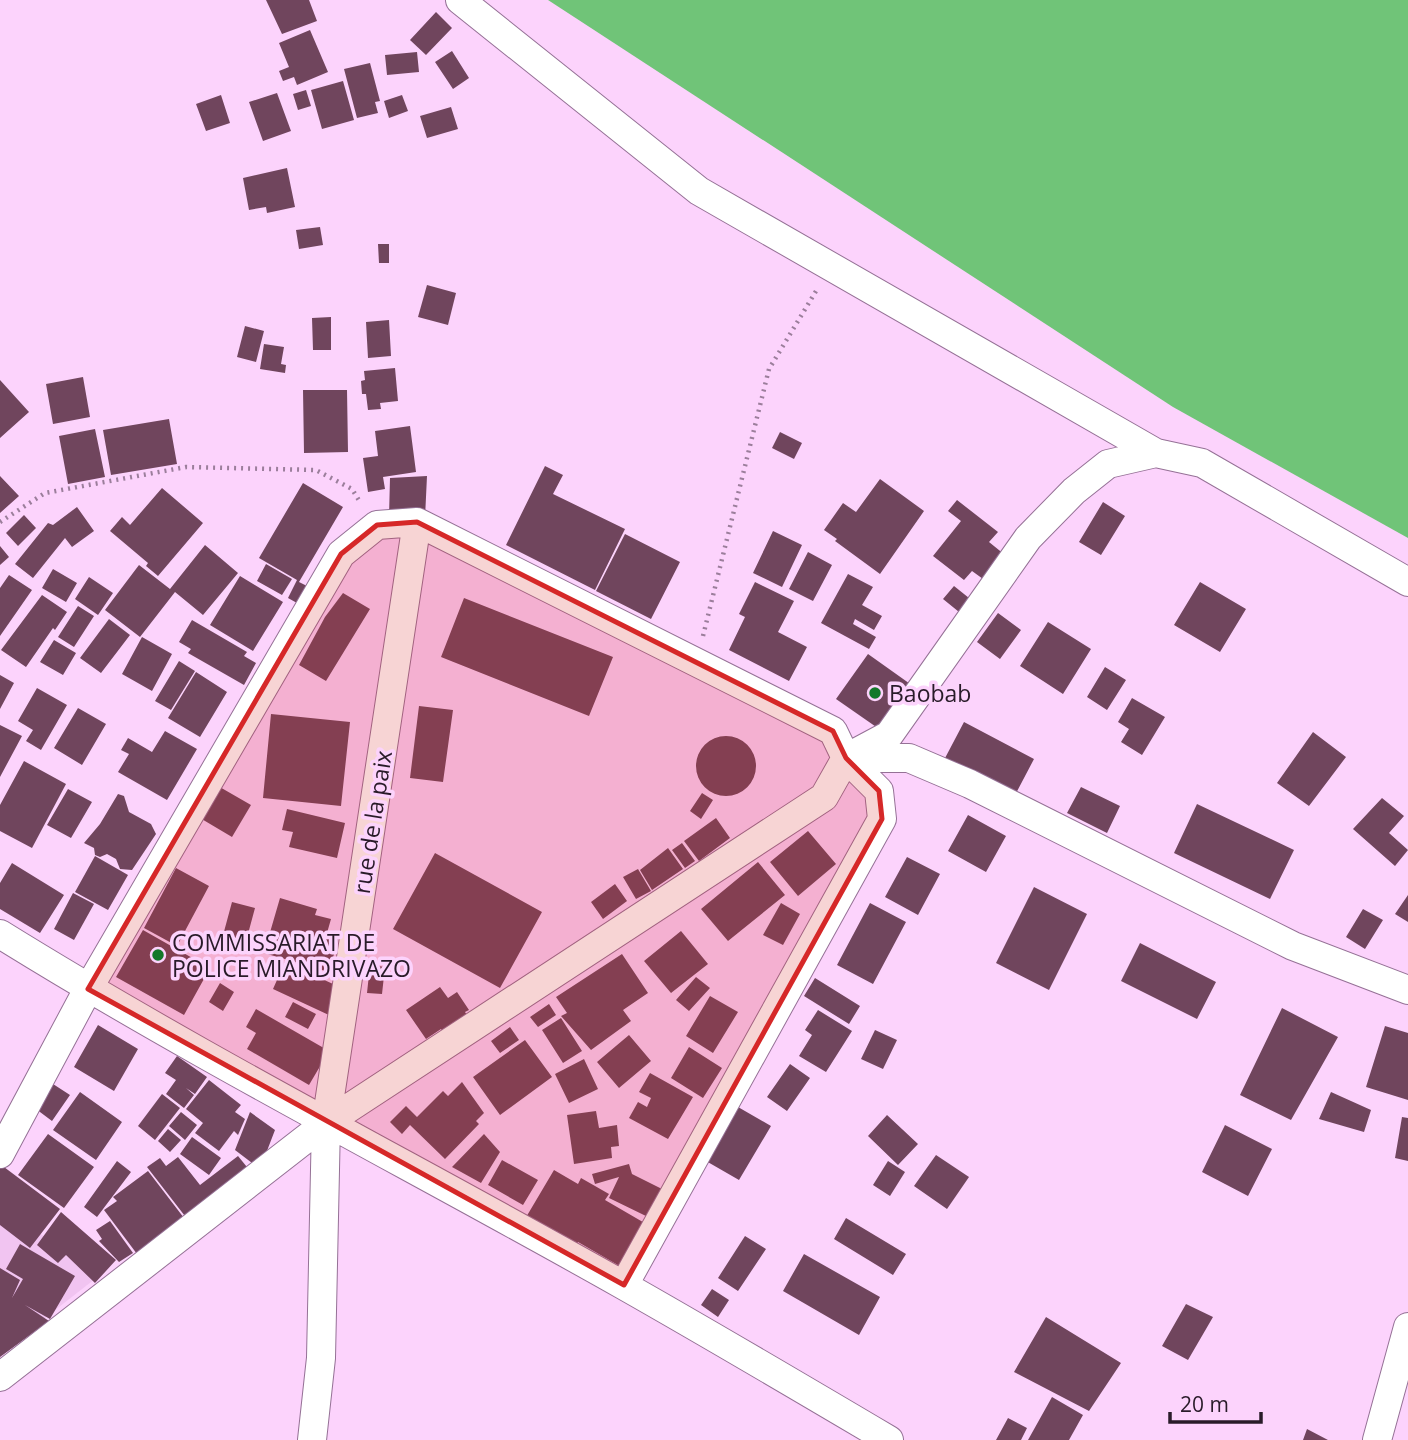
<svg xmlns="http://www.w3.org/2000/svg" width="1408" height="1440" font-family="'Open Sans',sans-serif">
  <rect width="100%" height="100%" fill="#fcd3fc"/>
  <path fill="#f1c4f1" d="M0,1206L100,1275L0,1353Z"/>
  <path fill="#70c478" d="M548,0H1408V538L1173,407Z"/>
  <path fill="#70455d" d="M266,0H309L317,21L282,34Z
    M436,12L452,28L426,55L410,40Z
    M310,30L328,72L297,85L294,77L283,81L279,71L289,67L279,43Z
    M452,51L469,78L453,89L435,62Z
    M417,52L419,72L387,75L385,55Z
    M370,63L380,101L375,102L378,113L357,118L344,69Z
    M343,81L354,120L322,129L311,90Z
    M306,90L311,106L298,110L293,94Z
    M277,93L291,131L263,141L249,102Z
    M221,95L230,123L206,131L196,104Z
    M402,95L408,111L389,118L384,101Z
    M451,107L458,129L427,138L420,116Z
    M287,168L295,207L267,213L266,207L249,210L243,178Z
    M320,227L323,245L299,249L296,230Z
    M378,244H389V263H379Z
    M427,285L456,293L448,325L418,317Z
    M331,317V350H313L312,318Z
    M389,320L391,356L368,358L366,322Z
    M245,326L264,331L256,362L237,357Z
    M264,344L284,347L281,364L286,365L285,373L260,369Z
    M395,368L398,401L380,403L381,409L368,410L366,394H362L361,381L365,380L364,371Z
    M83,377L90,417L53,424L46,384Z
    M0,380L29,412L0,438Z
    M303,390H347L348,452L304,453Z
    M169,419L177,464L111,475L103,430Z
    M410,426L416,472L383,477L385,489L368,492L363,458L378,456L375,431Z
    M95,429L105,477L68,484L59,436Z
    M780,432L802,443L794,459L772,448Z
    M545,466L563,475L553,494L625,529L595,590L506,545Z
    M0,476L19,496L0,513Z
    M427,476L425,518L389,517L390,478Z
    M880,479L924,511L880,574L835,541L837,539L824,530L843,503L856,512Z
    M303,483L343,507L299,582L307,586L297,603L288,598L297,580L259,558Z
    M162,488L203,523L158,576L146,566L148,563L110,531L122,517L130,525Z
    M957,500L998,532L989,542L1010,559L990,584L972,571L964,580L933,556L961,521L948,511Z
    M1103,502L1125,516L1101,555L1079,542Z
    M77,507L94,531L72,547L65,538L33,578L15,564L48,523L53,525Z
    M24,515L36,528L18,546L6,533Z
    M773,531L802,545L782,587L753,573Z
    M625,534L680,562L651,619L596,591Z
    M205,545L238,573L203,615L175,592L140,637L105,610L139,565L170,589Z
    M0,546L9,557L0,565Z
    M808,552L832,565L813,601L789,589Z
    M266,564L292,579L282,595L257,581Z
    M53,569L77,583L66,602L42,588Z
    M848,574L873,587L862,605L882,616L874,630L855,619L853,624L876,637L869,649L821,623Z
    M9,575L32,590L0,636V588Z
    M240,576L283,602L253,651L210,625Z
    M89,577L113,593L98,615L75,599Z
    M755,582L794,601L778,632L807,647L789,681L729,650L745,617L739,614Z
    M1200,582L1246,609L1220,652L1174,625Z
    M954,586L974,602L964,616L943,599Z
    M343,593L370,609L326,681L299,665L325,617Z
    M42,595L67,612L55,630L53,628L26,667L1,650Z
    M464,598L613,657L589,716L441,657Z
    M78,606L94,616L74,647L58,637Z
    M998,613L1021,630L1000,659L977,642Z
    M109,619L130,635L101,673L80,658Z
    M192,620L247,652L244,656L256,663L244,685L188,653L191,649L179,642Z
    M1048,622L1091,649L1063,694L1020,666Z
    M142,637L172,654L152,691L122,674Z
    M54,640L76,653L63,675L40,662Z
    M868,654L913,686L882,731L836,699Z
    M179,661L195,671L171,710L155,701Z
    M1105,667L1126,680L1107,710L1087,697Z
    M196,672L227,692L200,737L168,718Z
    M0,675L14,683L0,709Z
    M37,688L67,705L41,750L26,741L33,730L18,721Z
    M1132,698L1165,717L1142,755L1121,742L1129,729L1118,722Z
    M419,706L453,710L443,782L410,778Z
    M78,708L106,724L82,765L54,748Z
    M271,714L350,722L341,806L263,798Z
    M964,722L1034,759L1014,797L944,760Z
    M0,725L22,736L0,777Z
    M165,731L197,749L167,800L118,772L129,754L121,750L128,738L152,752Z
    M1313,732L1346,757L1309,806L1277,783Z
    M696 766a30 30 0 1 1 60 0a30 30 0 1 1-60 0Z
    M24,761L66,784L32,848L0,831V805Z
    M218,786L251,805L232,837L200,818Z
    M1081,787L1120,806L1107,833L1067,813Z
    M68,789L92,802L71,838L47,825Z
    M702,793L713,800L701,819L690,811Z
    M118,794L124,796L129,812L151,824L156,834L132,870L120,869L116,859L107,854L100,857L95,855L94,848L84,843L100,824Z
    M1382,798L1404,816L1389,833L1408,850L1395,866L1353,829Z
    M1197,804L1294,850L1270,899L1174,853Z
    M287,809L345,823L337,858L289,847L293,832L282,830Z
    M968,815L1006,836L986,872L948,851Z
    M716,818L730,838L699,861L684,841Z
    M808,831L836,864L798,896L770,862Z
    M682,843L695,861L685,868L672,850Z
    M668,848L683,869L652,890L640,870Z
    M435,853L542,912L500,988L393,929Z
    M95,856L128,875L108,910L75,892Z
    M907,857L940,874L918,915L885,897Z
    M758,862L785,895L728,941L701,909Z
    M12,863L64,895L40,933L0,909V883Z
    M176,868L209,886L177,946L144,928Z
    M638,869L651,891L636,899L623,877Z
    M615,884L627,901L603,919L591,902Z
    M1034,887L1087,914L1049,990L996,963Z
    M73,893L94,904L74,940L54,929Z
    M1408,895V922L1395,914Z
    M280,898L317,909L315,915L331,919L327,933L339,936L329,972L264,953Z
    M232,902L255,908L245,945L222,939Z
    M781,903L800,914L783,945L763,935Z
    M870,903L906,922L873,984L837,965Z
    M1363,909L1383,920L1365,949L1346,937Z
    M143,930L210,968L184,1015L116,977Z
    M681,931L708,964L671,993L644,961Z
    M1140,943L1216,982L1197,1019L1121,981Z
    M622,954L648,993L623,1010L631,1021L591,1050L561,1016L567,1013L556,997Z
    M285,962L344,989L331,1016L273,989Z
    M370,965L385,967L382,994L367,993Z
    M696,977L710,988L689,1011L676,1000Z
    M815,978L860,1006L849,1024L804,996Z
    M220,983L234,992L223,1011L209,1002Z
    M440,987L448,998L457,992L469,1010L465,1012L471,1021L446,1037L441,1029L426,1039L406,1010Z
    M710,996L738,1012L713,1053L686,1036Z
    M293,1002L316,1014L308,1029L285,1017Z
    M549,1004L556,1015L538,1027L530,1017Z
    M1282,1008L1338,1037L1291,1120L1240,1095Z
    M256,1009L329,1051L309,1085L247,1049L256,1033L246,1027Z
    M818,1010L852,1031L826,1072L799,1056L812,1035L805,1030Z
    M561,1018L582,1051L563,1063L542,1030Z
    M98,1025L138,1049L114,1091L74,1067Z
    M1385,1026L1408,1033V1100L1366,1087Z
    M510,1027L519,1040L500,1053L491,1041Z
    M875,1030L897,1040L883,1069L861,1059Z
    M629,1035L651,1061L619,1088L597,1062Z
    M525,1040L552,1077L500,1115L473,1077Z
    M689,1047L722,1068L703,1098L671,1078Z
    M177,1056L207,1077L195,1094L186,1088L194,1095L184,1108L166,1094L176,1080L165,1073Z
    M584,1059L598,1089L569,1103L555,1074Z
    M790,1064L810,1078L787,1111L767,1097Z
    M650,1073L693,1097L668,1139L629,1118L638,1102L647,1107L651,1098L639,1092Z
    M209,1080L241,1105L235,1112L245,1119L238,1135L234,1131L219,1151L195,1133L203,1123L186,1109Z
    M462,1082L484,1113L476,1121L479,1124L445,1159L410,1125L402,1134L390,1122L406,1106L417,1117L443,1091L448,1096Z
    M53,1084L70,1095L52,1121L36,1109Z
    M80,1092L122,1122L96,1160L53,1130Z
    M1331,1092L1371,1110L1364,1132L1319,1119Z
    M162,1094L180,1108L155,1140L138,1126Z
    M738,1107L771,1126L739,1180L706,1161Z
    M596,1111L599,1128L617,1125L619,1146L611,1147L612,1158L574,1164L567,1115Z
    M181,1112L197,1125L185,1140L169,1126Z
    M250,1112L275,1130L260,1169L235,1150Z
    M887,1115L918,1144L898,1165L868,1136Z
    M1402,1117L1408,1118V1161L1395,1158Z
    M1225,1125L1272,1149L1248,1196L1202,1172Z
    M168,1129L181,1140L170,1152L158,1141Z
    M48,1134L94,1167L64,1208L18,1175Z
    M484,1134L500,1152L481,1183L452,1167Z
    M192,1137L221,1158L209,1175L180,1154Z
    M936,1155L969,1177L947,1209L914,1186Z
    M238,1156L251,1172L188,1220L147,1167L160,1158L166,1166L178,1157L200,1185Z
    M502,1160L538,1180L523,1205L488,1185Z
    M117,1161L131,1172L97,1217L84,1207Z
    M888,1161L905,1172L890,1196L873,1185Z
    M0,1164L60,1209L30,1248L0,1225Z
    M629,1164L632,1174L662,1189L648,1217L609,1198L619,1177L595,1184L592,1174Z
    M554,1170L578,1184L581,1178L609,1194L605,1200L648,1225L623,1268L578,1242L575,1248L525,1219Z
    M148,1171L184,1218L137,1254L104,1210L117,1201L113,1197Z
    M61,1212L116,1260L95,1283L66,1255L58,1263L37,1245Z
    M846,1218L906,1254L893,1275L834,1239Z
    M110,1221L133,1253L119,1262L99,1241L102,1239L96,1230Z
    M745,1236L766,1249L738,1291L718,1278Z
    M20,1244L75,1276L50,1319L25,1305L49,1321L0,1357V1268L20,1280L12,1298L23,1279L6,1269Z
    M804,1254L880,1297L859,1335L783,1291Z
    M712,1289L729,1300L718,1317L701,1305Z
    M1186,1304L1213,1317L1188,1360L1162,1346Z
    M1046,1317L1121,1363L1089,1411L1014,1372Z
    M1052,1397L1083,1415L1069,1440H1028Z
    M1008,1418L1027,1428L1021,1440H996Z
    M1307,1429L1328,1440H1303Z"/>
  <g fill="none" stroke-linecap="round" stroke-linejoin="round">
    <defs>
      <path id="street" d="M460,0L699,191L1156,453L1202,463L1408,582
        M850,758H909L970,784L1293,946L1408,990
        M0,934C203,1060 416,1168 623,1285C713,1336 801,1388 889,1440
        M0,1154L88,989L341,554L377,525L417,522L833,731L846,758L879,791L882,819L624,1285
        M0,1377L326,1123L824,797L846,758L889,735L1028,538L1074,491L1108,464L1156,453
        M312,1440L321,1358L326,1123L417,522
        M1377,1440L1408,1327"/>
    </defs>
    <use href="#street" stroke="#957196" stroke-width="30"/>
    <path stroke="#9b7e9b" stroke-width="4.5" stroke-dasharray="2 5" stroke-linecap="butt" d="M0,522L45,493L186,467L316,470L352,489L360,502
      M703,636L769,369L816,291"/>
    <use href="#street" stroke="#fff" stroke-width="28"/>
  </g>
  <path fill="#d62828" fill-opacity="0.2" stroke="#d62828" stroke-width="5" stroke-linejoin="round" d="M417,522L833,731L846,758L879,791L882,819L624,1285L88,989L341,554L377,525Z"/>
  <g fill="#13782a" stroke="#fcd3fc" stroke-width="2.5">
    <circle cx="875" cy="693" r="7"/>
    <circle cx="158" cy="955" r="7"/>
  </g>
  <g text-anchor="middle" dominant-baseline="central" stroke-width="7" stroke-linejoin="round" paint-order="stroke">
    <g font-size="23" fill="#291b29" stroke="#fcd3fc" text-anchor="start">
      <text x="889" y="693">Baobab</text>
      <text x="172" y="942">COMMISSARIAT DE<tspan x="172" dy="26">POLICE MIANDRIVAZO</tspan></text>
    </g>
    <g font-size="23" fill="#291b29" stroke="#fcd3fc">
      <text transform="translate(372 822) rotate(-81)">rue de la paix</text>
    </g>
  </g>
  <path d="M1170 1412v10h91v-10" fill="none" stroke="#291b29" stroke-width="3.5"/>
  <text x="1180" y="1412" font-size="21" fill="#291b29" stroke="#fcd3fc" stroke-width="5" paint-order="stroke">20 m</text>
</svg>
